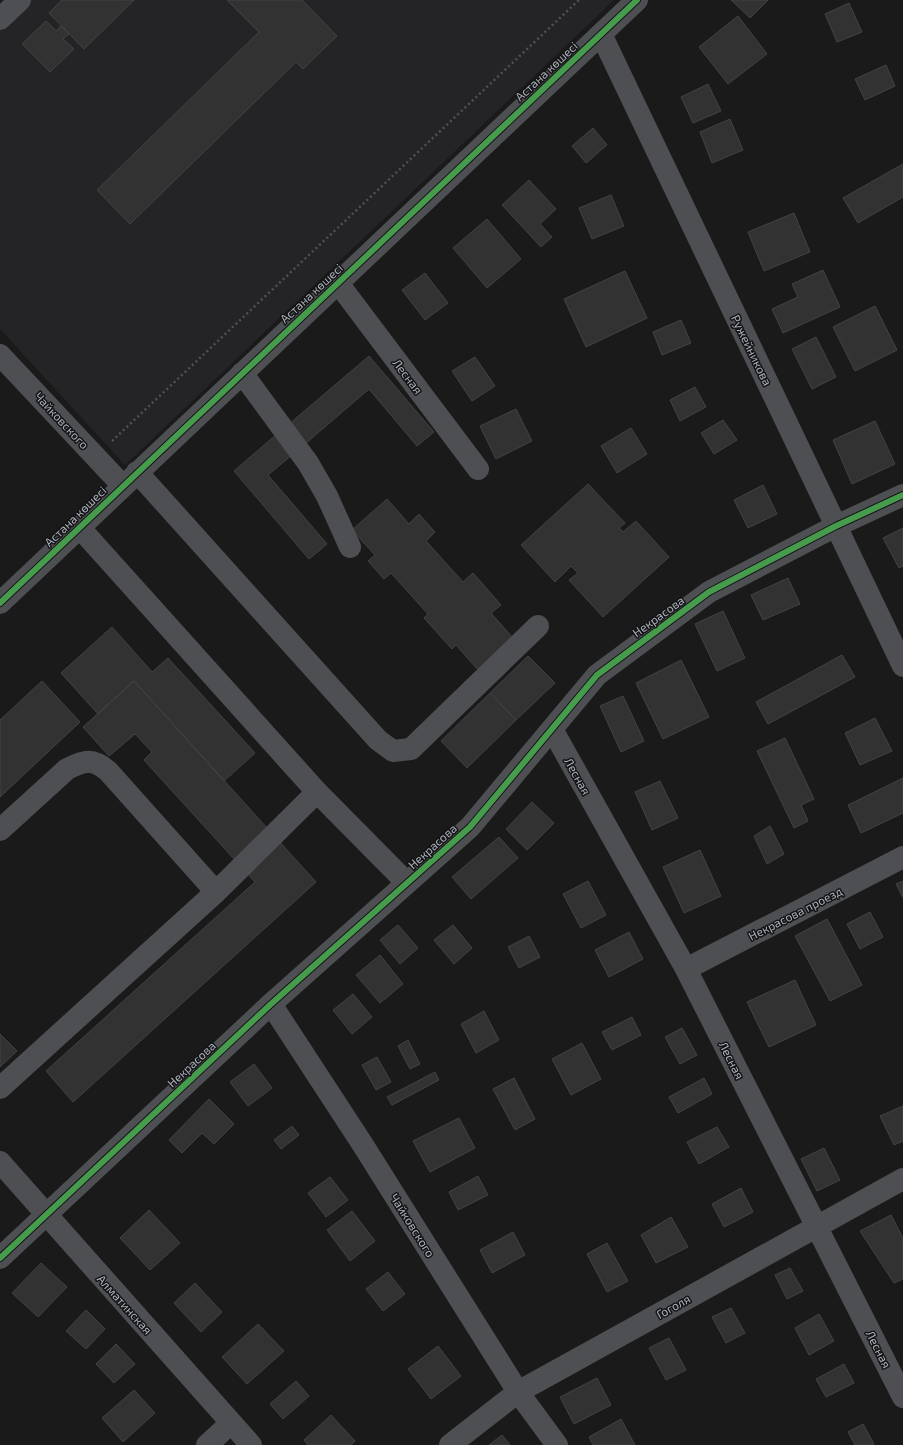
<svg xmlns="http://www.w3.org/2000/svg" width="903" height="1445" font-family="'Exo 2',sans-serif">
  <rect width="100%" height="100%" fill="#1a1a1a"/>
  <path fill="#242426" d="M6,0H614L125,465L0,329V6Z"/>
  <path fill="#323232" stroke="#424346" d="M62,0H134L84,49L49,13Z
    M227,0H302L337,36L303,69L296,62L130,224L97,190L259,32Z
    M731,0H768L750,18Z
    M849,3L862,32L837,42L825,14Z
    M738,16L767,54L728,84L699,47Z
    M46,21L56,31L61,26L69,34L63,39L74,49L50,72L22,44Z
    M886,65L895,86L865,100L855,79Z
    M708,84L721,111L693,123L681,97Z
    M730,119L743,150L712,163L700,132Z
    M593,128L607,145L586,163L572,146Z
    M903,164V197L858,223L843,198Z
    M529,180L556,209L540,224L552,237L541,247L502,205Z
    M611,195L624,226L592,239L579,208Z
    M794,213L810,252L764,271L748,232Z
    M487,219L521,259L487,288L453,248Z
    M823,270L840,307L783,333L772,309L798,297L792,284Z
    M625,271L647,318L586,347L564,299Z
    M425,273L448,303L425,320L402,290Z
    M875,306L897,350L855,371L833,327Z
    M681,320L691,343L662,355L653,332Z
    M816,337L836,377L812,389L792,349Z
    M369,356L434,432L417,446L369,389L305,444L288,425Z
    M475,357L495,386L472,401L452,371Z
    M695,387L706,407L680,421L670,400Z
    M516,409L532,441L496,459L480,426Z
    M723,420L737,440L714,454L701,433Z
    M875,421L895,464L852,484L833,440Z
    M631,428L647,454L617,473L601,446Z
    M277,434L293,454L268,475L327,544L309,559L234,471Z
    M588,484L625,523L619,528L623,532L636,521L669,557L603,617L569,580L578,573L571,566L555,582L521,545Z
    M763,485L777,514L748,528L734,500Z
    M387,499L409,524L419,514L435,532L426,541L463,582L473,573L501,605L491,613L513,638L478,670L456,645L452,649L424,618L428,614L391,573L384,579L368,561L375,555L352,530Z
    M903,528V566L899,568L883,538Z
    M788,578L800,604L763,620L751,595Z
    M723,611L745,658L717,671L695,624Z
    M112,627L152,672L168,658L255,753L224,781L134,681L98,714L61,673Z
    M842,655L855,677L768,724L756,702Z
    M528,656L555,683L516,720L490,693Z
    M681,660L709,717L663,739L636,683Z
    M42,681L80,722L0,797V720Z
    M134,681L316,882L73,1102L46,1071L255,882L144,760L152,752L135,734L109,756L83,727Z
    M490,693L516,720L467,768L441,741Z
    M623,696L644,741L621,752L600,706Z
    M875,718L892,751L860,765L845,733Z
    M785,738L814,799L801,805L808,821L794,828L757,751Z
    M903,778V813L861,833L848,805Z
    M660,781L678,818L652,830L635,792Z
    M532,802L554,823L527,850L506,829Z
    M770,826L784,854L767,864L754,836Z
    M499,837L518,858L471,899L452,877Z
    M700,850L721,896L684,913L663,867Z
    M588,881L606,915L581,928L563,894Z
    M903,881V898L896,884Z
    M870,912L883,937L860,949L847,924Z
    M827,919L862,985L830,1001L795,936Z
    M398,925L418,948L400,964L380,940Z
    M453,925L472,948L454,964L434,940Z
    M629,932L643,959L609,977L595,950Z
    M529,936L540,957L519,968L508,947Z
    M380,955L403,984L380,1003L356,975Z
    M795,980L816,1025L769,1047L747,1002Z
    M353,994L372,1017L352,1034L333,1010Z
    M484,1011L499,1040L476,1053L461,1024Z
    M632,1017L641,1035L612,1050L602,1032Z
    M682,1028L697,1055L680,1064L665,1037Z
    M0,1034L17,1051L0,1067Z
    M408,1040L420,1064L410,1069L398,1046Z
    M582,1043L601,1079L571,1095L552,1059Z
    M377,1057L391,1082L376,1090L362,1065Z
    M254,1064L272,1088L248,1106L230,1082Z
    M435,1072L439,1080L392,1105L387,1097Z
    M514,1078L535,1119L515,1130L493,1089Z
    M704,1078L712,1094L678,1113L669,1097Z
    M209,1099L234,1124L214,1144L202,1133L182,1153L169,1140Z
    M903,1106V1141L894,1145L880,1116Z
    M459,1118L475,1148L430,1172L413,1141Z
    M292,1126L299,1135L281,1149L274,1140Z
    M717,1127L729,1147L699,1164L687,1142Z
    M824,1148L840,1180L817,1191L801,1159Z
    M478,1176L488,1195L458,1210L449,1192Z
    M330,1177L348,1200L326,1217L308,1193Z
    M741,1188L753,1212L724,1227L712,1204Z
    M149,1210L180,1243L150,1270L120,1238Z
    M352,1211L375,1241L350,1261L327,1230Z
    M891,1215L903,1238V1279L894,1283L860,1231Z
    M671,1217L688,1247L656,1263L641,1235Z
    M513,1232L525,1255L492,1273L480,1250Z
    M607,1243L628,1281L607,1292L587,1254Z
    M41,1263L67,1287L38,1317L12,1293Z
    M790,1268L803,1291L787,1299L775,1275Z
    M388,1272L405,1294L383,1311L366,1289Z
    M195,1283L222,1312L201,1332L174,1303Z
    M731,1308L745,1333L726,1343L712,1317Z
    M86,1310L105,1329L86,1349L66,1331Z
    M819,1314L834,1341L809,1355L795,1328Z
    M258,1324L284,1351L247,1384L222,1357Z
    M669,1338L686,1370L666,1380L649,1348Z
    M116,1344L135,1364L114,1383L96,1364Z
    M438,1346L461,1376L431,1399L408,1369Z
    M844,1364L854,1383L826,1397L816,1379Z
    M597,1378L611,1405L574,1424L560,1397Z
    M296,1381L309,1396L283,1419L270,1404Z
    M134,1390L155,1413L123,1442L102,1418Z
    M331,1415L355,1441L351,1445H308L304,1440Z
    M621,1419L635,1445H593L589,1437Z
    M863,1424L874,1444L873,1445H855L848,1432Z
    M502,1435L510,1445H489Z"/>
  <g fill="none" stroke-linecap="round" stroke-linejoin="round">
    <path stroke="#505154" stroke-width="2.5" stroke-dasharray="2 3" stroke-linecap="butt" d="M112,441L579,0"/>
    <path stroke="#4e4f53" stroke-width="22" d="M0,19L20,0
      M601,34L903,666
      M338,283L478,469
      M0,355L123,486
      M242,373L308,463L327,496L350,547
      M137,472L378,740L393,751L411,749L538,626
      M79,527L317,792L407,883
      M0,603L637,0
      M552,729L686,969L903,1397
      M0,830L67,769C85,760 93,758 108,771L216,892
      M686,969L903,857
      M271,1004L363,1145L518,1392L557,1445
      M0,1088L216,892L317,792
      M0,1162L251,1445
      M0,1258L271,1004L470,827L597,675L709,592L836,526L903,495
      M207,1445L231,1423
      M450,1445L518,1392L903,1179"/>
    <defs>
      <path id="cycleway" d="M0,603L637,0
        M0,1258L271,1004L470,827L597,675L709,592L836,526L903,495"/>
    </defs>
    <use href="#cycleway" stroke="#141416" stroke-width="8"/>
    <use href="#cycleway" stroke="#469c4c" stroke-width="6"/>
  </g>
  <g text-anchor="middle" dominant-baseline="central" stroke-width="3" stroke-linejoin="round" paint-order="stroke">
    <g font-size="12" fill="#acb1ba" stroke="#141416">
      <text transform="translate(546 71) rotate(-43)">Астана көшесі</text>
      <text transform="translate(311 293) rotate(-43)">Астана көшесі</text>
      <text transform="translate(752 350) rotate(64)">Ружейникова</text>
      <text transform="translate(408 376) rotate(53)">Лесная</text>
      <text transform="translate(62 420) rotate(47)">Чайковского</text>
      <text transform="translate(75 516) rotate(-44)">Астана көшесі</text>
      <text transform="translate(658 616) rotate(-36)">Некрасова</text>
      <text transform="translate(578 776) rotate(61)">Лесная</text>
      <text transform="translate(432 846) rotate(-42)">Некрасова</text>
      <text transform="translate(795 913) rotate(-27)">Некрасова проезд</text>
      <text transform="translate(732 1060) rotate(63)">Лесная</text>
      <text transform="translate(191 1064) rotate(-43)">Некрасова</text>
      <text transform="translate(413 1225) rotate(58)">Чайковского</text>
      <text transform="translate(125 1304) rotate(48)">Алматинская</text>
      <text transform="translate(673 1306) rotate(-29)">Гоголя</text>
      <text transform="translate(879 1349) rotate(63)">Лесная</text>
    </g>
  </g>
</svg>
